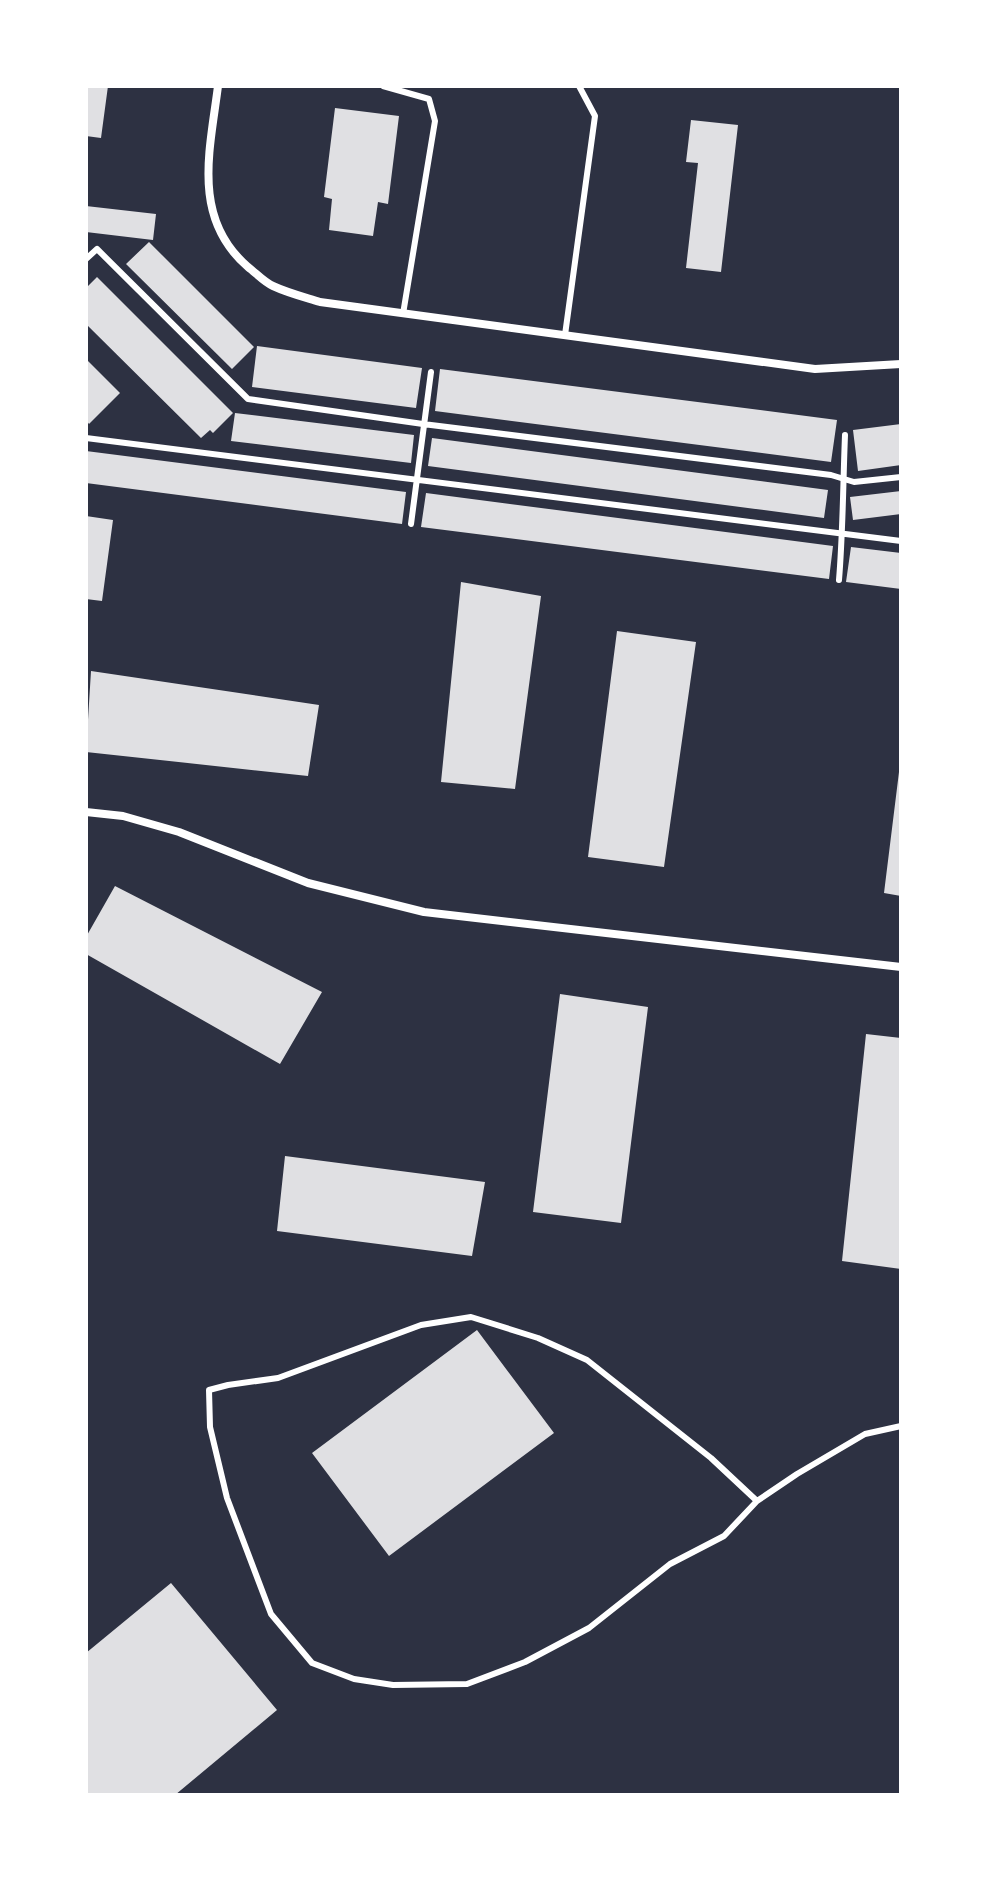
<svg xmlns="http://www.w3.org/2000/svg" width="987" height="1881" font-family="'Sofia Sans Condensed',sans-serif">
  <rect width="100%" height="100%" fill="#2d3142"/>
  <path fill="#e0e0e3" d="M86,86H108L101,138L86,136Z
    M335,108L399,116L388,204L378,202L373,236L329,230L332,199L324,197Z
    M691,120L738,125L721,272L686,268L698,163L686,162Z
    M86,206L156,214L153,240L86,232Z
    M149,242L254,347L232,369L126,264Z
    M97,277L233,413L213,433L210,430L201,438L86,324V288Z
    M257,346L422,368L416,408L252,387Z
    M86,359L120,393L89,424L86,420Z
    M440,369L837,420L831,462L435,411Z
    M235,413L414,435L411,463L231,441Z
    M901,424V465L858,471L853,430Z
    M432,438L828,490L824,518L428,466Z
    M86,451L406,492L402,524L86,483Z
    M901,491V514L853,520L850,497Z
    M426,493L833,546L829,579L421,527Z
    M86,516L113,520L102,601L86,599Z
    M851,547L901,553V589L846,582Z
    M461,582L541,596L515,789L441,782Z
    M617,631L696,642L664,867L588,857Z
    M91,671L319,705L308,776L86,752Z
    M899,772H901V896L884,893Z
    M115,886L322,992L280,1064L86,954V937Z
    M560,994L648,1007L621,1223L533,1212Z
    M866,1034L901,1038V1269L842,1261Z
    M285,1156L485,1182L472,1256L277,1231Z
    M477,1330L554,1433L389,1556L312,1453Z
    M171,1583L277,1710L175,1795H86V1653Z"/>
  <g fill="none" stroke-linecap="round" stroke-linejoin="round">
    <path stroke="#fff" stroke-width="6" d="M383,86L429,99L435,121L403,314
      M86,259L97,249L248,399L423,424L831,475L854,482L901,477
      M565,335L595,116L579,86
      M86,438L901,541
      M411,524L431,372
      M839,580C843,532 843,484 845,435
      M757,1501L711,1458L587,1360L538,1338L471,1317L421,1325L278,1378L228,1385L209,1390L210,1427L227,1498L271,1614L312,1663L354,1679L393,1685L467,1684L525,1662L589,1628L670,1564L724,1536L757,1501L797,1474L865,1434L901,1426"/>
    <path stroke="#fff" stroke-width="8" d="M218,86C210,150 191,218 248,267C256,273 264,282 273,286C288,293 304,297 320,302L815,369L901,364
      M86,812L123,816L179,832L308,883L424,912L901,967"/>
  </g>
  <rect width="987" height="1881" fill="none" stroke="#ffffff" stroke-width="176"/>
</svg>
